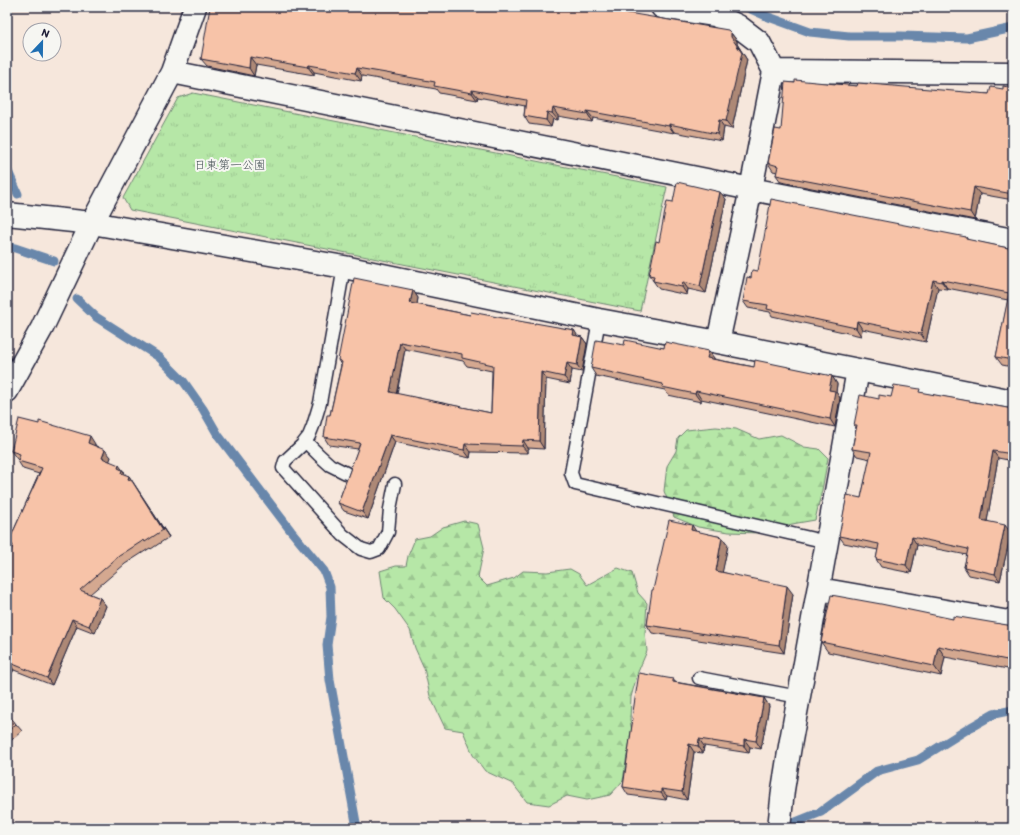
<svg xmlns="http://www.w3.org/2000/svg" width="1020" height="835" font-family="Itim,'Klee One',sans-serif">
  <defs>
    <pattern id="grass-tufts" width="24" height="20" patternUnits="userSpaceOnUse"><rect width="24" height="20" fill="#b6e7a7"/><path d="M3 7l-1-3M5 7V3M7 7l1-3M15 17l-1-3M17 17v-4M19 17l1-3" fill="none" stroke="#9cc691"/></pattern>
    <pattern id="forest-firs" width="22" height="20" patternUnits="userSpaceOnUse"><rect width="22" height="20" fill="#b6e7a7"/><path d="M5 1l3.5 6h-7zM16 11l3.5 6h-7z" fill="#9cc691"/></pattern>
  </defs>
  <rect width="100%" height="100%" fill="#f6e7dc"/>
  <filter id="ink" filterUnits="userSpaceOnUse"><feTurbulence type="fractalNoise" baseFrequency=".025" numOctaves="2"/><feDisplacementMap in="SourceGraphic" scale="8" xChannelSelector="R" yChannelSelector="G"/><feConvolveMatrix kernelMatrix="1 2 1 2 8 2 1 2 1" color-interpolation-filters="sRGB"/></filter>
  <g filter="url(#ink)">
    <path fill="url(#grass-tufts)" stroke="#6c8471" d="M193,93L667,187L640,311L130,210L123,198L178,98Z"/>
    <path fill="url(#forest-firs)" stroke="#6c8471" d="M716,427L736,429L759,439L781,435L804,447L819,449L828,458L822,490L815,520L792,524L759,533L729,532L698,527L674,517L664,491L667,466L676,451L678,438L686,430Z
      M464,521L478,524L484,548L478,577L487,586L514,578L523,571L547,572L570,569L579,574L587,585L618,568L632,573L638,593L647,603L645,634L647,651L638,672L631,697L630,720L634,741L627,755L623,781L610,795L587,800L567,796L549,805L527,802L513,784L485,771L473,755L463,731L445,728L430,696L424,668L415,648L410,630L395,609L384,598L380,571L396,566H406L408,556L415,539L430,536L443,527Z"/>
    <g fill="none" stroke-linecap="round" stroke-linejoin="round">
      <path stroke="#6987ab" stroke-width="9" d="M746,7L766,16L810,32L849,36H901L967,38L1013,28
        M7,169L18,194
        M7,247L15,248L54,261
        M77,299L96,317L159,357L184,382L203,409L218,435L291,531L324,571L330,587L331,617L327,645L330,680L357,828
        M781,828L821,812L877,771L918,760L971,727L994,714L1013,710"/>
      <defs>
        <path id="service" d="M344,267L320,403L313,426L309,436L302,445L285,461L283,468L343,535L361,549L371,552L379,549L388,532L390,509L395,484
          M599,320L571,473L575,484L827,542
          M305,441L319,455L330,465L346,473
          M699,678L799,697"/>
        <path id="minor" d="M662,7L715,15L738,26L759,42L774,71L751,189L718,342
          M774,71L1013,73
          M172,72L751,189L1013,240
          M7,214L92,223L344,267L599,320L718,342L1013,401
          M7,391L42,328L92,223L172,72L195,7
          M819,589L1009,622L1013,619
          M779,828L783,790L790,746L858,370"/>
      </defs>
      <use href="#service" stroke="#22223b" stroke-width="15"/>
      <use href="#minor" stroke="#22223b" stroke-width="25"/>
      <use href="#service" stroke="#f6f6f2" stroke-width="12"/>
      <use href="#minor" stroke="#f6f6f2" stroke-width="22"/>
    </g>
    <path fill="#d4a890" stroke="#22223b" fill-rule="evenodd" d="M731,33L737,41V44L747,60L732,129L724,127L722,141L674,132V133L593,118L592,122L558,116V120L553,119L551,127L529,124L524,116L525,106L478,97L477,100L439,93L436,89L362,76L361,81L314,72V75L256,65L254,76L207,66L201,59Z
      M795,83L857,86L989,94L1013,88V200L980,194L975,220L781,182L776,175L777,172L773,171L768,163L781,130Z
      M726,199L706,293L688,289L687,295L659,289L649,275L659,242L673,202Z
      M966,237L968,240L1013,249V367L1002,365L996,357L1008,300L947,288V289L938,288L926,342L862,329L861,336L772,316L770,312L748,308L743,301L751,278L758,271Z
      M413,290L418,298L417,304L470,315L535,324L574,330L577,336L582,337L587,344L582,372L572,370L570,384L546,379L544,449L528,448V453L471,452L470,458L395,442L368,519L344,511L338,503L358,449L329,445L324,437L330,415L341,365L338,360ZM405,349L463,361L467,366L492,371L491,413L397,394Z
      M624,345L664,348L714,358V359L754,367L832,376L837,384L836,392L840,398L835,427L701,399V402L668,395L665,390L596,376L591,368Z
      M922,393L1013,409V461L998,458L987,521L1011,533L1000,581L969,575L964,567L967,555L917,545L911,573L881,567L876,559L878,550L844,543L839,536L861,498L870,459L857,456L852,449L856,428L854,425L891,397Z
      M39,424L95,444V445L111,457L109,461L125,472L124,473L125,475L129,476L169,537L151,549L150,548L125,564L90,594L100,598L106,606L95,633L77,626L52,685L14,670L7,679V560L12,548L8,543L39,474L23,469L18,461V460L17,459L11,451Z
      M696,532L722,537L728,545L722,572L793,594L784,653L652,633L647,625L653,590Z
      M953,619L1013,626V670L945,657L941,676L828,652L821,642Z
      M673,679L675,682L764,698L769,706L761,749L750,747L749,753L704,746L703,753L694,752L687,800L667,796L666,800L628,795L623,787L633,720L632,718Z
      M7,713L16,724L22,731L7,744Z"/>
    <path fill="#ad8876" stroke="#22223b" d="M731,33L737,41V44L747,60L732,129L726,121Z
      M250,57L256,65L254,76L249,68Z
      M309,65L314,72V75L308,67Z
      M357,68L362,76L361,81L355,73Z
      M472,90L478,97L477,100L472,93Z
      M553,108L558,116V120L552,113Z
      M587,111L593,118L592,122L587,114Z
      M547,112L553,119L551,127L546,120Z
      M719,120L724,127L722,141L717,134Z
      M669,124L674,132V133L669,126Z
      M974,187L980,194L975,220L970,212Z
      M720,192L726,199L706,293L700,286Z
      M933,280L938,288L926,342L921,334Z
      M942,280L947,288V289L942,282Z
      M683,282L688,289L687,295L682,287Z
      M413,290L418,298L416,310L410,303Z
      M857,321L862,329L861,336L856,328Z
      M574,330L579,338L573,335Z
      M582,337L587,344L582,372L577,365Z
      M400,342L405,349L395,400L390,392Z
      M709,351L714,358L713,366L707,358Z
      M567,363L572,370L570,384L564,377Z
      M541,372L546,379L544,449L539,441Z
      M832,376L837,384L836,392L840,398L835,427L830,419L829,390Z
      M696,391L701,399V402L695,394Z
      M390,435L395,442L368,519L362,512Z
      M90,436L95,444L93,450L88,443Z
      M523,440L528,448V453L522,446Z
      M465,444L471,452L470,458L464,450Z
      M105,450L111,457L108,466L102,458Z
      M993,451L998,458L986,527L981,520Z
      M119,465L128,478L127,481L118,468Z
      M129,476L134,484L169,537L128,479Z
      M692,525L697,533L691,530Z
      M1005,525L1011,533L1000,581L995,574Z
      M722,537L728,545L721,579L716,571Z
      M912,537L917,545L911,573L906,565Z
      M787,586L793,594L784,653L779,645Z
      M100,598L106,606L95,633L89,626Z
      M72,619L77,626L52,685L47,678Z
      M1013,630V669L1007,660Z
      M938,646L945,657L941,676L934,666Z
      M8,662L14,670L7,679V664Z
      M764,698L769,706L761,749L756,741Z
      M699,739L704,746L703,753L698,746Z
      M744,739L750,747L749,753L744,746Z
      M689,744L694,752L687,800L682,792Z
      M661,789L667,796L666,800L661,793Z"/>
    <path fill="#f7c3a8" stroke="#22223b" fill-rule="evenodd" d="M210,7H593L728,30L731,33V37L742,53L726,121L719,120L717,134L669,124V126L587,111V114L553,108L552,113L547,112L546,120L524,116L526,100L472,90V93L434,86L435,82L386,73L357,68L355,73L309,65L308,67L250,57L249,68L201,59Z
      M795,80L857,86L858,83L989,94L991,87L1003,89V86L1013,88V194L974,187L970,212L776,175L778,166L768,163L775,129L781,130L785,82L795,83Z
      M677,182L720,192L700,286L683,282L682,287L653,281L654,276L649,275L656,241L659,242L667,201L673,202Z
      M771,199L966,237V239L1013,249V360L996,357L1009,293L942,280V282L933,280L921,334L857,321L856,328L767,309L768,305L743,301L747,277L751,278L752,270L758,271Z
      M354,278L413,290L410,303L470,315L471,312L535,324V323L574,330L573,335L582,337L577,365L567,363L564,377L541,372L539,441L523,440L522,446L465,444L464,450L390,435L362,512L338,503L360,443L324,437L327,415H330L342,362L338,360ZM400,342L462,354V358L493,365L491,413L390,392Z
      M596,340L624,345L625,340L664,348L665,342L709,351L707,358L754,367L755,360L832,376L829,390L835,391L830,419L696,391L695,394L662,387L663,384L591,368Z
      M894,385L920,389L919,392L1013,409V454L993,451L981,520L1005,525L995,574L964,567L968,549L912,537L906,565L876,559L879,544L839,536L847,495L861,498L871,452L852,449L857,425H854L860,395L879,399V395L891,397Z
      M19,419L39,424V421L90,436L88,443L105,450L102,458L119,465L118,468L122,470L121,473L129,476L128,479L132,481L163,530L145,542L144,540L119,556L80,590L100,598L89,626L72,619L47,678L8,662L7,664V560L13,545L8,543L42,468L18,461L20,454L11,451Z
      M669,520L692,525L691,530L722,537L716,571L787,586L779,645L647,625L652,590H653Z
      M831,595L881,604L953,619V616L1013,626V630L1007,660L938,646L934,666L821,642Z
      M639,673L673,679V682L764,698L756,741L744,739V746L699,739L698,746L689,744L682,792L661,789V793L623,787L633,718H632Z
      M7,713L16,724L7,732Z"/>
  </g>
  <g text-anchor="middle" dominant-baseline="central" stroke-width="4" stroke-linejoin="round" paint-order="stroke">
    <g font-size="12" fill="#475356" stroke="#f6f6f2">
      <text x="230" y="165">日東第一公園</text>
    </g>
  </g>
  <rect width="1020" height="835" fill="none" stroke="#f6f6f2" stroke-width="24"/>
  <rect x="12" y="12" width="996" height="811" fill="none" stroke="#22223b" stroke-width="1.5" filter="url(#ink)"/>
  <g transform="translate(42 42) rotate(22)"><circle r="19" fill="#f6f6f2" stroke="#a1a1a9"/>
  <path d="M0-3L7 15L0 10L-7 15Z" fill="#1f6fb2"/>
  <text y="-6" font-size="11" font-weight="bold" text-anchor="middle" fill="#22223b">N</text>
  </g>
</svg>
